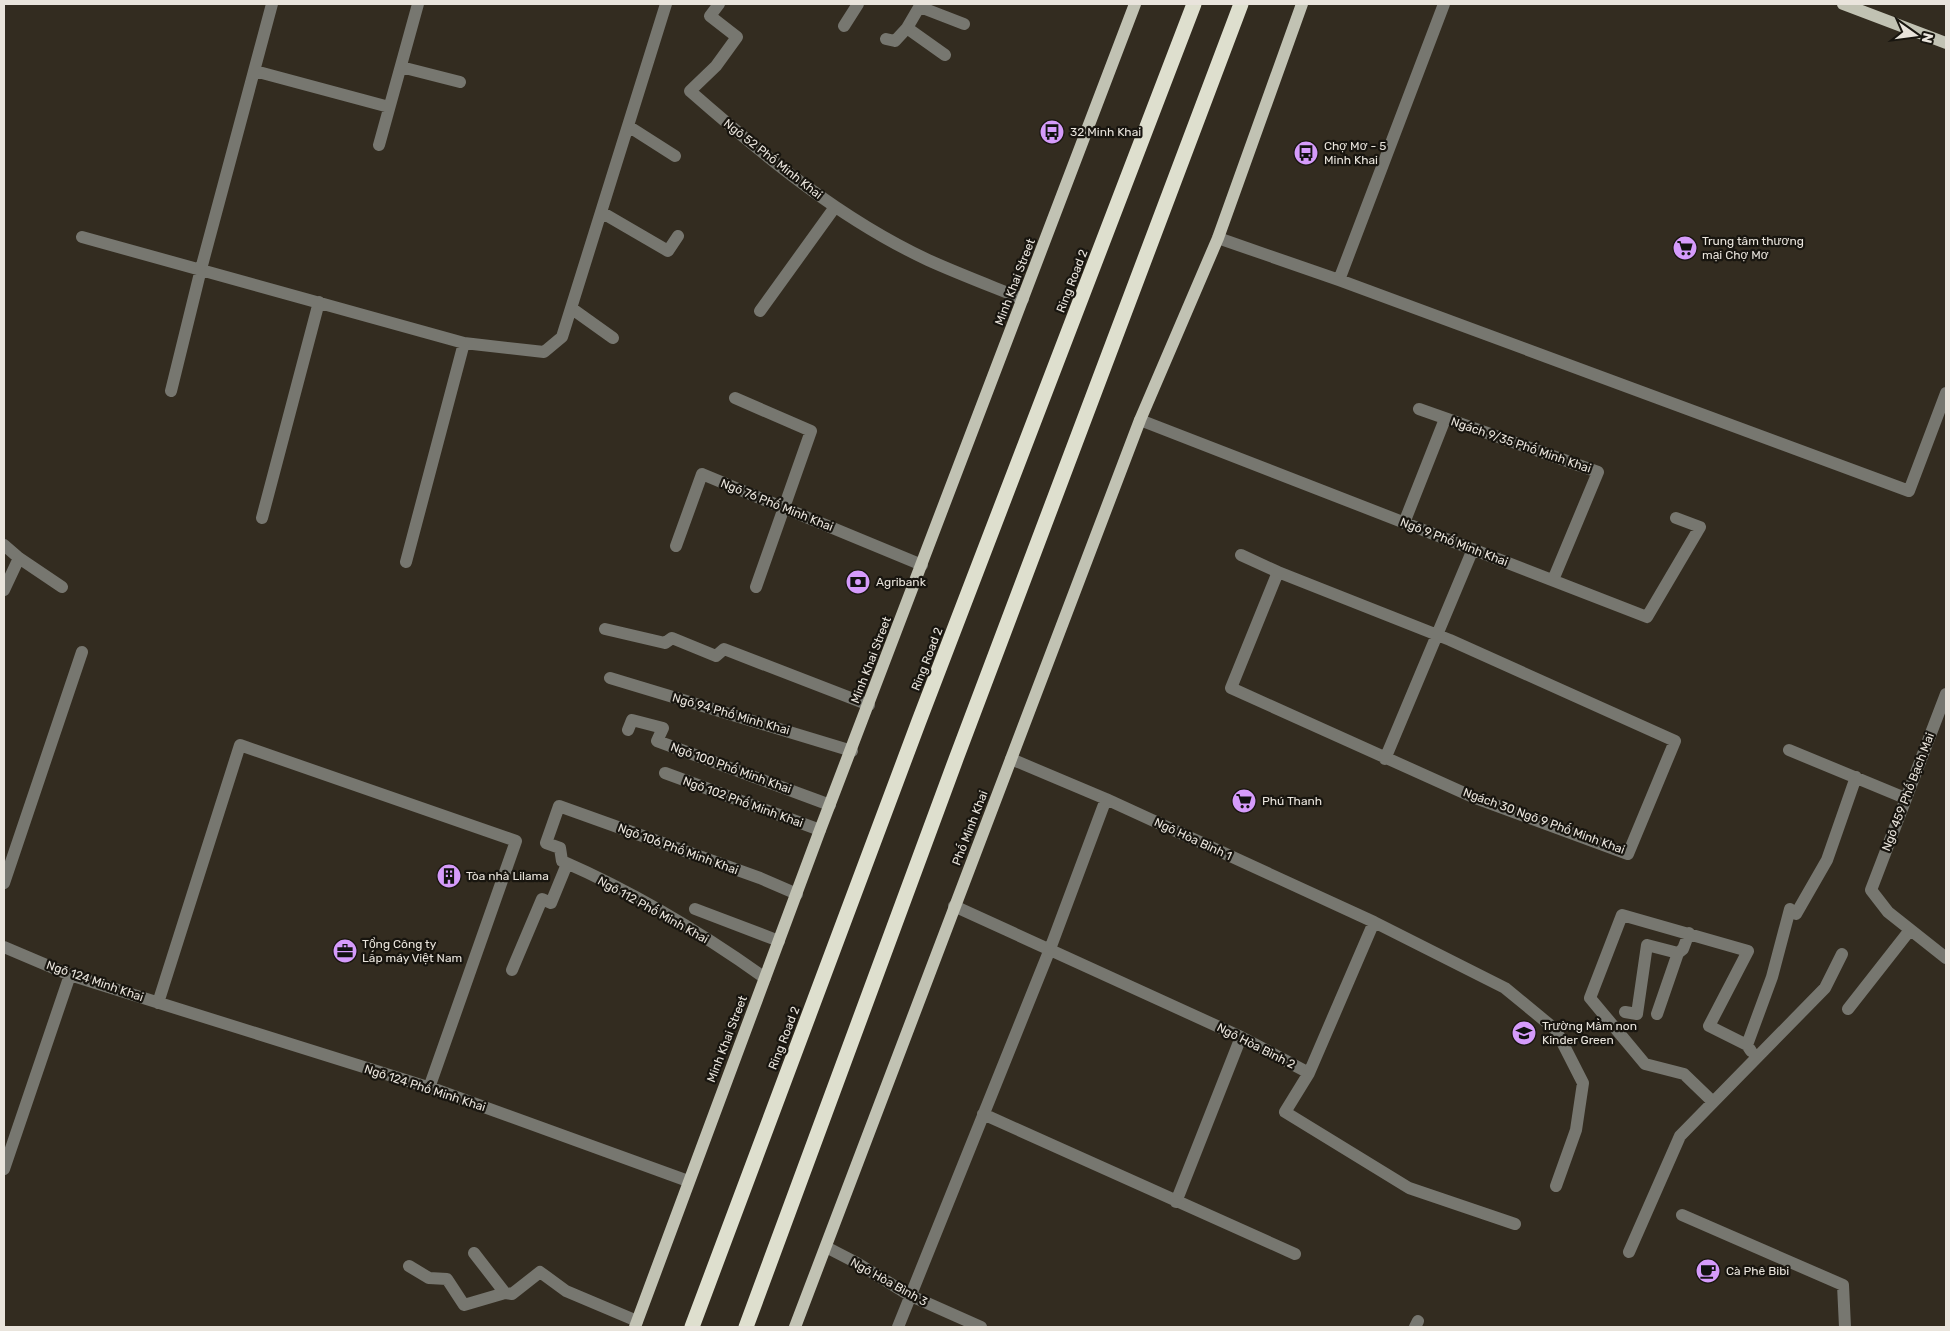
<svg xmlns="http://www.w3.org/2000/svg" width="1950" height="1331" font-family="Rubik,sans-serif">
  <rect width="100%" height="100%" fill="#332c20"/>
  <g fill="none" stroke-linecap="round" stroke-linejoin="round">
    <path stroke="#777770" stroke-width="12" d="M719,4L710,16L737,37L716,66L690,91C763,155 840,219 928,260C959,274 991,286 1023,299
      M920,7L964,24
      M844,26L858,4
      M907,28L945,55
      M886,39L895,41L907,28L921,4
      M401,67L460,82
      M255,71L389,107
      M628,126L675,156
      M379,145L418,4
      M601,212L668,251L678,236
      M82,237L464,343L544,352L562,337L666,4
      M1218,238L1339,280L1909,491L1946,393
      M1339,280L1444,4
      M571,308L613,338
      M760,311L835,207
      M171,391L201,269L272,4
      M735,398L811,431L756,587
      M1419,409L1598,472L1553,580
      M1140,420L1647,617L1700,527L1676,518
      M262,518L319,302
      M1404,523L1445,419
      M4,545L19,558L62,587
      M676,546L702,474L922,565
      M1241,555L1278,572L1450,640L1675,741L1628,854L1473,797L1231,688L1278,572
      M406,562L464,343
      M4,590L19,558
      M605,629L665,643L672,638L716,656L724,649L869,705
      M610,678L852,751
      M1946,694L1871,890L1888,912L1946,958
      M628,730L632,720L663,728L657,741L830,805
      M1789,750L1905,798
      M1011,759L1106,799L1374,922L1505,988L1556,1030L1583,1083L1576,1130L1556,1186
      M1385,759L1473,549
      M665,773L820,830
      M4,883L82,652
      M954,906L1241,1037L1309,1073L1285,1112L1409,1188L1515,1224
      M695,909L779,941
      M4,947L70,975L437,1090L688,1181
      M512,970L542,899L551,903L567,864
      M765,978C702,933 633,892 562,861L560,848L546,843L559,806L760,878L797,894
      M158,1003L240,745L516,841L429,1088
      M1848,1009L1910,930
      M1625,1012L1637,1014L1647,945L1678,953
      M1657,1014L1678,953L1683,949L1689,933
      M1751,1051L1747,1045L1772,977L1790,909L1796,914L1827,860L1856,777
      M1309,1073L1374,922
      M1713,1102L1684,1074L1645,1064L1590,998L1622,915L1748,951L1709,1026L1747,1045
      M983,1114L1295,1254
      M4,1169L70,975
      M1176,1202L1241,1037
      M1682,1215L1843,1285L1845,1327
      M826,1247L857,1263L909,1295L981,1327
      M1629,1252L1680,1136L1825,988L1842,954
      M474,1253L505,1293L512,1294L540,1272L566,1291L637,1321
      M409,1266L429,1278L447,1279L464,1305L505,1293
      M898,1327L1050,949L1106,799
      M1415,1327L1418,1321"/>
    <path stroke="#c1c2b3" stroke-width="12" d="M1843,4L1946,43
      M635,1327L820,830L1135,4
      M795,1327L1140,420L1218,238L1302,4"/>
    <path stroke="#dedfce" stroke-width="15" d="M692,1327L919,721L1194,4
      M746,1327L956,759L1241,4"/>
  </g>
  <defs>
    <symbol id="bus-disc" viewBox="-11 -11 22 22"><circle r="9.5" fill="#d59bfb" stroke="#18150f"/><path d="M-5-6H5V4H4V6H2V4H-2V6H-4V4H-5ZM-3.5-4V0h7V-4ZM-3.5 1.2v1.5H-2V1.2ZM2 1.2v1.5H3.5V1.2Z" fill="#111"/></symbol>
    <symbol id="supermarket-disc" viewBox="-11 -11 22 22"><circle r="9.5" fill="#d59bfb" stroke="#18150f"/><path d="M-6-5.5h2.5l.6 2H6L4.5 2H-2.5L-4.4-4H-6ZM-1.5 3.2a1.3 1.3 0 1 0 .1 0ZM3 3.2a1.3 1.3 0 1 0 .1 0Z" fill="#111"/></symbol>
    <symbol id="bank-disc" viewBox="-11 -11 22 22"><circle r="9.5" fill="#d59bfb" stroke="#18150f"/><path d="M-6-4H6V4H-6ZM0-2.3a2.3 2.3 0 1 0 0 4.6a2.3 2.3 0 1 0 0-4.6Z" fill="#111"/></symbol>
    <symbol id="building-disc" viewBox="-11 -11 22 22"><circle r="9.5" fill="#d59bfb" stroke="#18150f"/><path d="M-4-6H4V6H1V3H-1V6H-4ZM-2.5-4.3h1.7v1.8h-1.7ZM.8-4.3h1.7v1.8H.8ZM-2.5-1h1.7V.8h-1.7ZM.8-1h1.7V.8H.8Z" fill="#111"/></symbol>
    <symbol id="office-disc" viewBox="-11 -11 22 22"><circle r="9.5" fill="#d59bfb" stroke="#18150f"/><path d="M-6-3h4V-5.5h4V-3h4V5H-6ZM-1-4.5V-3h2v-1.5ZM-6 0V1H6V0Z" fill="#111"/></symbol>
    <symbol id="school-disc" viewBox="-11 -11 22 22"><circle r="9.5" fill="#d59bfb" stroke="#18150f"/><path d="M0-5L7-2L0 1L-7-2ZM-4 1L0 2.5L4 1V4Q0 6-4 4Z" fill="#111"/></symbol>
    <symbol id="cafe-disc" viewBox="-11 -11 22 22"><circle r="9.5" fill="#d59bfb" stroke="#18150f"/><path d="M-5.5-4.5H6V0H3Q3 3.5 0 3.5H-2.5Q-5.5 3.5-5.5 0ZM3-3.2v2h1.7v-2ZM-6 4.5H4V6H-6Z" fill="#111"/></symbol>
  </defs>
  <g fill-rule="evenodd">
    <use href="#bus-disc" x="1038" y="118" width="28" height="28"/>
    <use href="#bus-disc" x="1292" y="139" width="28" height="28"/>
    <use href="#supermarket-disc" x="1671" y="234" width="28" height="28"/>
    <use href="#bank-disc" x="844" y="568" width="28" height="28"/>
    <use href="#supermarket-disc" x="1230" y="787" width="28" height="28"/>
    <use href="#building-disc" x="435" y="862" width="28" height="28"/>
    <use href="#office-disc" x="331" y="937" width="28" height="28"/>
    <use href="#school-disc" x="1510" y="1019" width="28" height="28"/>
    <use href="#cafe-disc" x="1694" y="1257" width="28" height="28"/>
  </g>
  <g text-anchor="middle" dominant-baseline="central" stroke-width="4.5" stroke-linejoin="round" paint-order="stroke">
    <g font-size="12" fill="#e9e4dc" stroke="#18150f" text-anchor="start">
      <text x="1070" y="132">32 Minh Khai</text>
      <text x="1324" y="146">Chợ Mơ - 5<tspan x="1324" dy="14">Minh Khai</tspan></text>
      <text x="1702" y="241">Trung tâm thương<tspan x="1702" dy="14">mại Chợ Mơ</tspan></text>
      <text x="876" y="582">Agribank</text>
      <text x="1262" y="801">Phú Thanh</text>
      <text x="466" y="876">Tòa nhà Lilama</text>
      <text x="362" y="944">Tổng Công ty<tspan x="362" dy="14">Lắp máy Việt Nam</tspan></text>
      <text x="1542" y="1026">Trường Mầm non<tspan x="1542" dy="14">Kinder Green</tspan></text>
      <text x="1726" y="1271">Cà Phê Bibi</text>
    </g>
    <g font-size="12" fill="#e9e4dc" stroke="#18150f">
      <text transform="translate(773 159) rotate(38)">Ngõ 52 Phố Minh Khai</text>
      <text transform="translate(1072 281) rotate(-69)">Ring Road 2</text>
      <text transform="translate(1015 282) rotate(-69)">Minh Khai Street</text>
      <text transform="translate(1521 445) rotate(19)">Ngách 9/35 Phố Minh Khai</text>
      <text transform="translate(777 505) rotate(22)">Ngõ 76 Phố Minh Khai</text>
      <text transform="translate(1454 542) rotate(21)">Ngõ 9 Phố Minh Khai</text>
      <text transform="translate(927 659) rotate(-69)">Ring Road 2</text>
      <text transform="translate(871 660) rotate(-69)">Minh Khai Street</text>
      <text transform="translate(731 714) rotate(16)">Ngõ 94 Phố Minh Khai</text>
      <text transform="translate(731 768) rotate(20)">Ngõ 100 Phố Minh Khai</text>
      <text transform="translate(1908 792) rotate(-69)">Ngõ 459 Phố Bạch Mai</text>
      <text transform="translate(743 802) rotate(20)">Ngõ 102 Phố Minh Khai</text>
      <text transform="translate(1544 821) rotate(20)">Ngách 30 Ngõ 9 Phố Minh Khai</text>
      <text transform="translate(970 828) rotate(-69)">Phố Minh Khai</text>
      <text transform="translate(1193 839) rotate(25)">Ngõ Hòa Bình 1</text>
      <text transform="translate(678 849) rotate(20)">Ngõ 106 Phố Minh Khai</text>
      <text transform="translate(653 910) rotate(29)">Ngõ 112 Phố Minh Khai</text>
      <text transform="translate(95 981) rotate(19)">Ngõ 124 Minh Khai</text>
      <text transform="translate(784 1038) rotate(-69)">Ring Road 2</text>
      <text transform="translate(727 1039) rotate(-69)">Minh Khai Street</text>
      <text transform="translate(1256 1046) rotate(27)">Ngõ Hòa Bình 2</text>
      <text transform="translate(425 1088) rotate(18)">Ngõ 124 Phố Minh Khai</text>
      <text transform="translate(889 1282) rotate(29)">Ngõ Hòa Bình 3</text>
    </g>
  </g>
  <rect width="1950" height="1331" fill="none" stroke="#e9e4dc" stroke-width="10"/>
  <g transform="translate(1915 35) rotate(104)" stroke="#18150f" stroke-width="4" paint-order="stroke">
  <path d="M0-4L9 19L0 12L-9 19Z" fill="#e9e4dc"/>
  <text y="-8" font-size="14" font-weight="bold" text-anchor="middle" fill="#e9e4dc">N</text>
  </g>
</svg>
